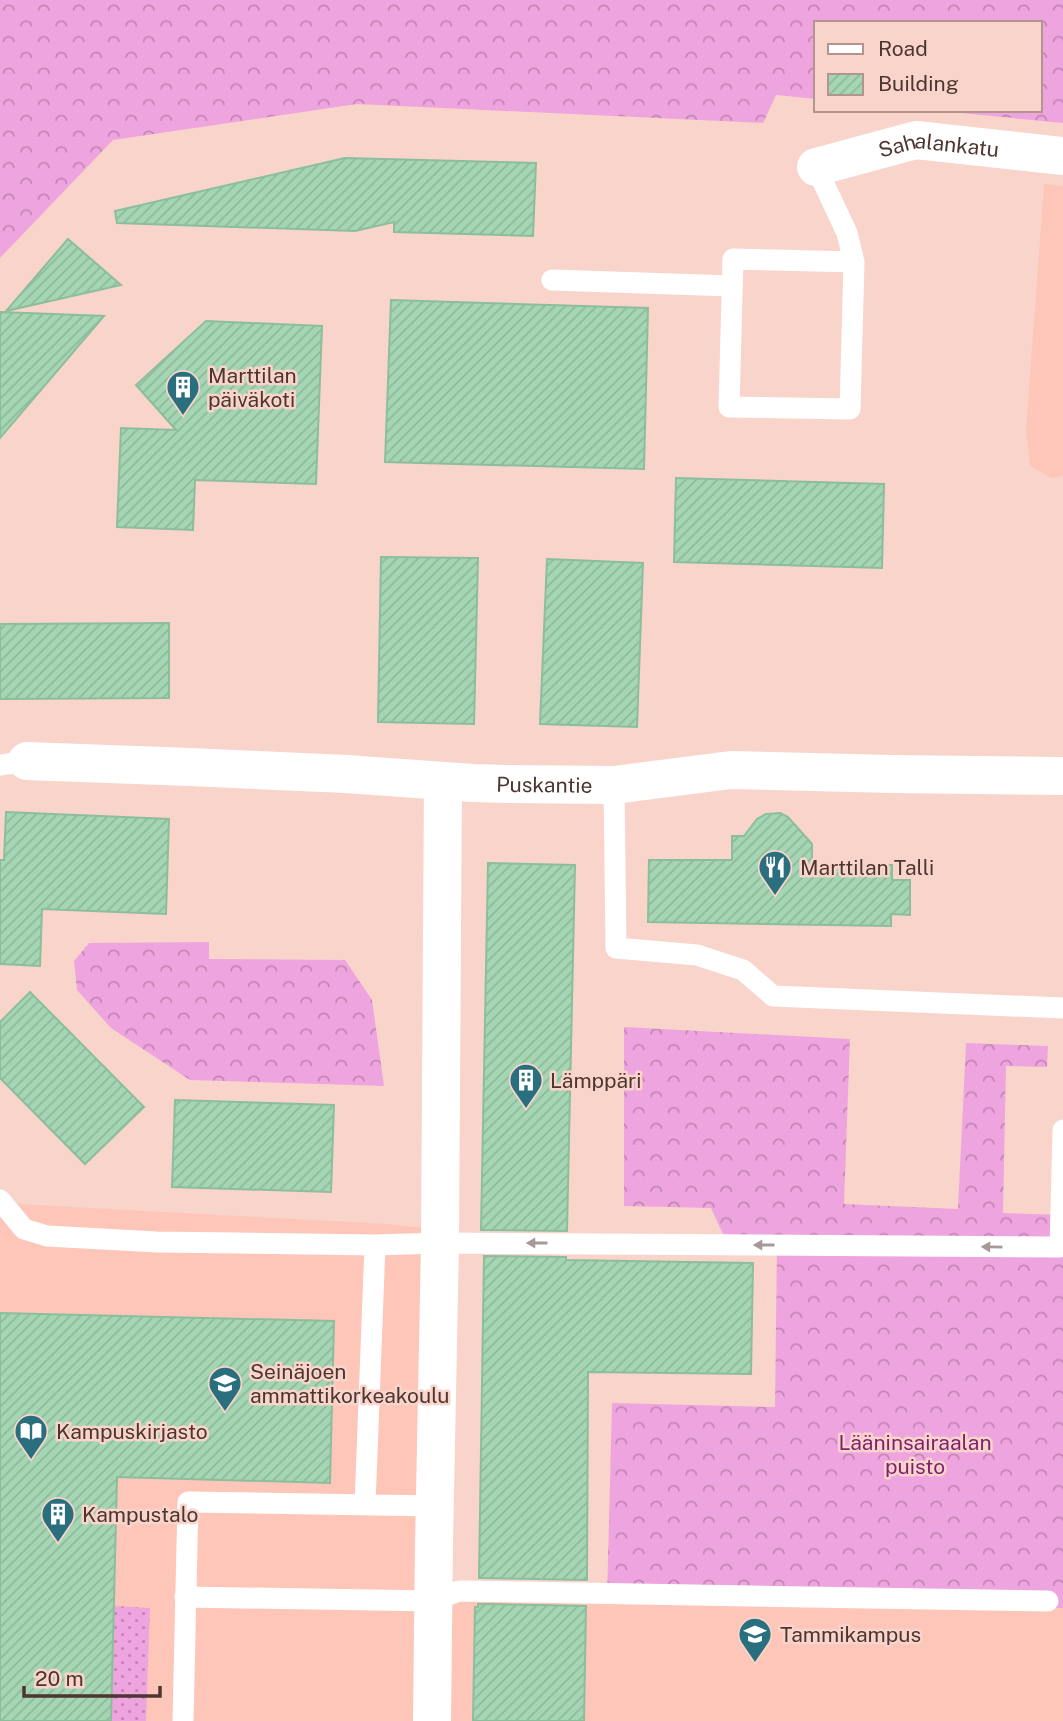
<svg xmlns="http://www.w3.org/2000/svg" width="1063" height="1721" font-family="'Public Sans',sans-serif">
  <defs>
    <pattern id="grass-dots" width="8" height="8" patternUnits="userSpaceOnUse" patternTransform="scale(1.75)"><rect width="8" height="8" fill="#eea4de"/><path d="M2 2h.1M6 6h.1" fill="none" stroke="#c386b4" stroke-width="1.8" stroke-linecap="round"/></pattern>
    <pattern id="forest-crowns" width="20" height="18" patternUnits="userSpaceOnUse" patternTransform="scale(1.75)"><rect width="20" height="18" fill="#eea4de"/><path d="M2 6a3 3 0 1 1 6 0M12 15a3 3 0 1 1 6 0" fill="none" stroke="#c386b4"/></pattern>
    <pattern id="building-hatch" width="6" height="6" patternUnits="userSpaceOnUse" patternTransform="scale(1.75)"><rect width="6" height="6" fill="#a4d6b4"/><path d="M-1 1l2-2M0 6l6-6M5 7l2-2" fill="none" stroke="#8fb89b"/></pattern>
  </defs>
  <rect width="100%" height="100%" fill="#f9d4cb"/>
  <path fill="#fdc6b9" d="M1044,184L1063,186V476L1052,478L1030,466L1026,431Z
    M0,1203L387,1224L452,1231L449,1596L1063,1608V1721H0Z"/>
  <path fill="url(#grass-dots)" d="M114,1606L150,1608L146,1721H111Z"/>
  <path fill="url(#forest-crowns)" d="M0,0H1063V123L930,110H1040V23H816V99L776,95L763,123L357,104L113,140L0,258Z
    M209,942V959L345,960L372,1000L384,1086L190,1080L111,1028L77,990L74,961L89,943Z
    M624,1027L850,1039L844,1204L958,1209L966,1043L1048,1046L1047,1067L1006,1066L1003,1213L1063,1215V1608L607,1599L612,1403L775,1407L777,1246L728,1245L711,1208L624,1206Z"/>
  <path fill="url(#building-hatch)" stroke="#8cbe9c" stroke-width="2" d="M345,158L536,163L533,236L394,232V222L355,231L117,223L115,211Z
    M68,239L121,285L6,311Z
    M391,300L648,308L644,469L385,462Z
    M0,312L104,316L0,438Z
    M206,321L322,326L316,484L195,480L193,530L117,527L121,428L176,430L136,385Z
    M676,478L884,484L882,568L674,562Z
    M381,557L478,558L474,724L378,722Z
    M547,559L643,563L637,727L540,724Z
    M169,623V698L0,699V624Z
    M6,812L169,819L166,914L42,909L40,966L0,964V860H4Z
    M780,813L788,817L812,844V864L892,865V880H910V915L891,914V926L648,922L649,860H732V836H744L757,819L766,814Z
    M488,863L575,865L567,1231L481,1230Z
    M30,992L144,1107L85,1164L0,1078V1022Z
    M175,1100L334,1105L331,1192L172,1187Z
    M484,1256L566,1257V1260L753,1263L751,1374L588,1372L587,1580L479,1578Z
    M0,1313L334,1321L330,1483L117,1477L111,1721H0Z
    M478,1604L586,1606L584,1721H473L475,1607H478Z"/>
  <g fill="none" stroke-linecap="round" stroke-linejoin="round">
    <path stroke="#fff" stroke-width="21" d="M816,167L847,233L854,262L850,409L729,407L733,259L854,262
      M552,280L732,286
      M0,765L27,761
      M614,785L616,948L697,955L743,970L773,996L1063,1008
      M0,1200L24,1229L47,1236L157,1242L375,1245L440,1243L1060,1247L1063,1130
      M365,1505L375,1245
      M185,1597L433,1601L459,1591L1048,1601
      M183,1721L188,1502L434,1506"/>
    <g stroke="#fff" stroke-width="38">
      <path id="s1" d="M816,167L916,140L1063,156"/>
      <path id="s2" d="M27,761L190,767L346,774L473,783L508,784L614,785L731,770L891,774L1063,776"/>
      <path d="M432,1721L434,1545L440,1243L443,781"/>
    </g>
  </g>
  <defs><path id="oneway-solid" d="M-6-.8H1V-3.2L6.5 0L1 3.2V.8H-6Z" transform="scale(1.75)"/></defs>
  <g fill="#a69a98">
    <use href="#oneway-solid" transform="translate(537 1243) rotate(-180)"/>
    <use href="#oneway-solid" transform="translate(764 1245) rotate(-180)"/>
    <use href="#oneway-solid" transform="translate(992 1247) rotate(-179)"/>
  </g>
  <defs>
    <symbol id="building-pin" viewBox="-11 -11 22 30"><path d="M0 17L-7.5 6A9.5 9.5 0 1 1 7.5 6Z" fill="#2a6f7e" stroke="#f9d4cb"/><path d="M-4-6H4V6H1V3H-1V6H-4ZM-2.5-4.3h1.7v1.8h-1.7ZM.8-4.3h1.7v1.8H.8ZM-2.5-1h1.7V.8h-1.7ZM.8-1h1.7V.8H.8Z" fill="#fff"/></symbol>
    <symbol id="restaurant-pin" viewBox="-11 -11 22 30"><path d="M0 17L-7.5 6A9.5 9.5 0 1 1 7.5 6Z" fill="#2a6f7e" stroke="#f9d4cb"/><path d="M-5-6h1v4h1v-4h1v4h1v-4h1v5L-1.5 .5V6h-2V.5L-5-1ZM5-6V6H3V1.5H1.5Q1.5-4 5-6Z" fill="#fff"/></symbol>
    <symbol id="university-pin" viewBox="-11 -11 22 30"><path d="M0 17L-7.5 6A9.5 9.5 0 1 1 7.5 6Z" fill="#2a6f7e" stroke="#f9d4cb"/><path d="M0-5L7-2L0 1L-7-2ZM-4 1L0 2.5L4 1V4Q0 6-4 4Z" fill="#fff"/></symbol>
    <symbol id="library-pin" viewBox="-11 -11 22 30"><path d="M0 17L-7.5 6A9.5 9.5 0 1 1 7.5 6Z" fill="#2a6f7e" stroke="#f9d4cb"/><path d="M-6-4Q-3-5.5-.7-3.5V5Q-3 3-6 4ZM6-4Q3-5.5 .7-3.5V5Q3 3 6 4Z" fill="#fff"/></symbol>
    <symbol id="school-pin" viewBox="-11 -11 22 30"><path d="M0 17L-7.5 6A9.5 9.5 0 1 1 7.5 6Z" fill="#2a6f7e" stroke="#f9d4cb"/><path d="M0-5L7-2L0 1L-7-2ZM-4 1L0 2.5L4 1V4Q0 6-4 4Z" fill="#fff"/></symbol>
  </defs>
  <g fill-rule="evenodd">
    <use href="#building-pin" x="164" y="368" width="38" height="52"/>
    <use href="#restaurant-pin" x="756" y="848" width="38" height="52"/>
    <use href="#building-pin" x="507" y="1061" width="38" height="52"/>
    <use href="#university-pin" x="206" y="1364" width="38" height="52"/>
    <use href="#library-pin" x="12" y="1412" width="38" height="52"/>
    <use href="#building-pin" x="39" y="1495" width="38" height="52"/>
    <use href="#school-pin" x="736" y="1615" width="38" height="52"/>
  </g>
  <g text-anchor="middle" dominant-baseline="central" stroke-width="5" stroke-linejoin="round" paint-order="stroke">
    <g font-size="21" fill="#4d3630" stroke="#f9d4cb">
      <text stroke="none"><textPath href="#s1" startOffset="126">Sahalankatu</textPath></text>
      <text stroke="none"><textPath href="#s2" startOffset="518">Puskantie</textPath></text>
    </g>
    <g font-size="21" fill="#4d3630" stroke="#f9d4cb" text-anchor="start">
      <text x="208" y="375">Marttilan<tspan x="208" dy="24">päiväkoti</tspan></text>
      <text x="800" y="867">Marttilan Talli</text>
      <text x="550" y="1080">Lämppäri</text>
      <text x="250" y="1371">Seinäjoen<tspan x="250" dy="24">ammattikorkeakoulu</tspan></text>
      <text x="56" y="1431">Kampuskirjasto</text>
      <text x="82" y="1514">Kampustalo</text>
      <text x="780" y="1634">Tammikampus</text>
    </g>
    <g font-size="21" fill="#7e1f70" stroke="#f9d4cb">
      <text x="915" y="1442">Lääninsairaalan<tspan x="915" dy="24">puisto</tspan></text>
    </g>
  </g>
  <rect x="814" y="21" width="228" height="91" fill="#f9d4cb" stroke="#b4958d" stroke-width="2"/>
  <rect x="828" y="44" width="35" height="10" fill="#ffffff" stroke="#b4958d" stroke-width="2"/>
  <text x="878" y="56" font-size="21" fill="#4d3630">Road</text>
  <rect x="828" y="74" width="35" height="21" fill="url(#building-hatch)" stroke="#b4958d" stroke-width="2"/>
  <text x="878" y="91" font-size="21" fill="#4d3630">Building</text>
  <path d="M24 1686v10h136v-10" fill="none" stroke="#4d3630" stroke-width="3.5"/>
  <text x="35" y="1686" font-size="21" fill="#4d3630" stroke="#f9d4cb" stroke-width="5" paint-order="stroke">20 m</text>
</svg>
